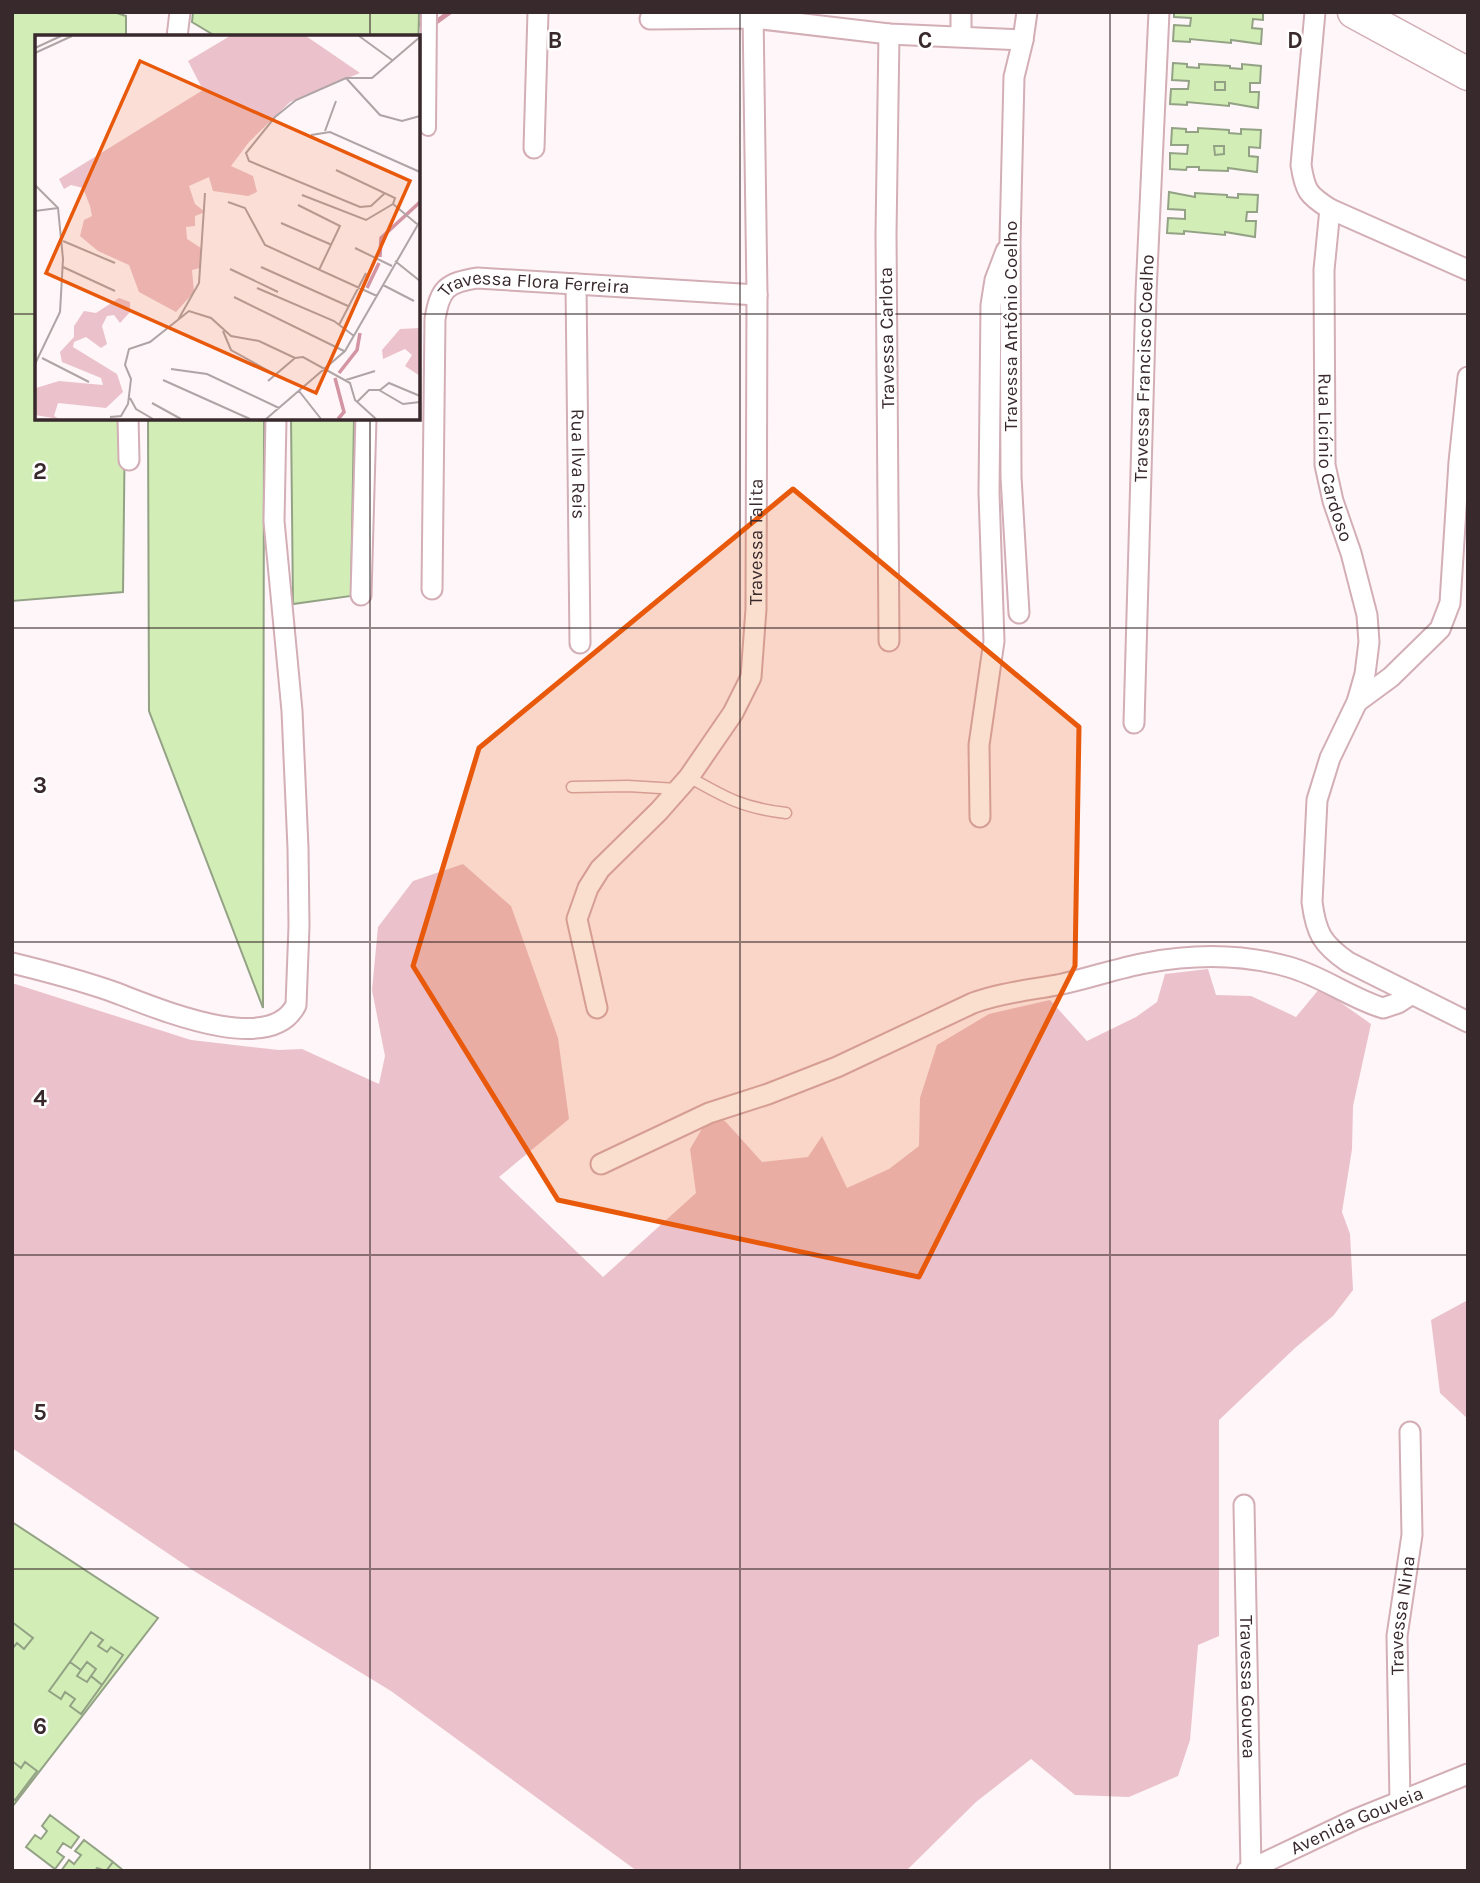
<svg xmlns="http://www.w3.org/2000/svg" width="1480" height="1883" font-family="Karla,sans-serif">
  <rect width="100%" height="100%" fill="#fef6f8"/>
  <path fill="#ebc2cb" d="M463,864L511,906L558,1038L569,1119L499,1177L603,1277L696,1193L690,1149L710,1115L725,1121L762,1162L808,1157L822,1136L847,1188L889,1169L919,1146L920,1098L937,1045L989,1014L1050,1000L1087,1041L1136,1017L1157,1002L1165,974L1208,969L1216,995L1251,996L1296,1017L1320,988L1371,1024L1353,1106L1352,1149L1342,1212L1350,1234L1353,1290L1333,1316L1295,1348L1219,1420V1636L1198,1645L1190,1740L1178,1776L1129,1797L1075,1795L1031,1759L976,1802L906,1871H637L391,1691L194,1571L12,1448V983L191,1040L279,1050L302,1049L379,1084L385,1056L372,990L378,927L413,881Z
    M1468,1300V1419L1440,1393L1431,1320Z"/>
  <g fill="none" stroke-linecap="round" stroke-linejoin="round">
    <path stroke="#d394a3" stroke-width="5" d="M412,24L432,25L450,12"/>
  </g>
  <path fill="#d2eeb6" stroke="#93a285" stroke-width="2" d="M12,12H114L126,16V37H37V418H125L123,592L12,601Z
    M193,12H419L418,61V37H217L192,22Z
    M1174,12H1263V20L1253,19L1252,28L1262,29L1261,44L1231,40V43L1190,39V42L1173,41L1174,25L1190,26L1191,18L1174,17Z
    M1173,63L1187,64V67L1199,68V64L1230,66V68L1242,69V64L1261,66L1260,83H1250V92H1259L1258,108L1229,103V106L1187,102V105L1170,104L1171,89H1188L1189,81L1172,80Z
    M1215,82H1225V90H1215Z
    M1172,128L1186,129V132H1198V128L1229,130V133L1241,134V129L1261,130L1260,148L1249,147V156L1258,157L1257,172L1228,168V171L1199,170V167H1187L1186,170L1170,169V153L1187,154L1188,145H1171Z
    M1214,146H1224V154L1215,155Z
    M1169,192L1195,197V193L1227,195V197L1238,198V194L1258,195L1257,212H1247L1246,221H1256L1255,237L1225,232V235L1184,231V234L1167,233L1168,218L1185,219V210L1168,209Z
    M148,418H264L263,1008L149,711Z
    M291,418H354L351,596L293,604Z
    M12,1522L158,1618L12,1807Z
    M12,1622L33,1638L24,1649L17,1643L12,1649Z
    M91,1632L103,1640L98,1646L107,1652L111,1647L123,1655L102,1685L91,1676L96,1669L87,1662L81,1670L70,1662Z
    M70,1662L81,1670L77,1676L87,1682L91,1676L102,1685L81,1714L70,1706L75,1699L65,1692L61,1699L49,1691Z
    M12,1761L21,1768L25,1762L37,1771L15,1800L12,1798Z
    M50,1815L79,1837L71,1848L63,1843L57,1852L64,1857L55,1869L26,1847L35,1835L41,1839L47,1831L42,1826Z
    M84,1840L113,1862L106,1871L97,1868L95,1871H61L69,1860L74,1864L81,1855L75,1851Z
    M113,1862L124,1871H106Z"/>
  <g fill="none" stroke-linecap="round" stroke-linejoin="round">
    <defs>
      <path id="service" d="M689,777C726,798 743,808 786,813
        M572,787L628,786L677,789"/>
      <path id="pedestrian" d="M428,128L429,12"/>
      <g id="minor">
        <path d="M961,12V36"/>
        <path d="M1315,12L1301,165C1305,191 1308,195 1330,209L1468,270"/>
        <path d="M650,19L753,18L889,34L1023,40"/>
        <path d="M177,37L180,12"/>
        <path d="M534,148L538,12"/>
        <path id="s1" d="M1330,209L1324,270L1325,465L1333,501L1351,553L1367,615L1369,642L1365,674L1357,702L1330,758L1317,800L1312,902C1316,933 1322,944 1348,962L1468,1022"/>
        <path id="s2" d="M576,284L580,643"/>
        <path d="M128,418L129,460"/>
        <path id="s3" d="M432,589L435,319C440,288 447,283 477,278L757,295"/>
        <path d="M361,595L366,418"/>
        <path d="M1019,613L1011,477L1010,241L1014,77L1023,40L1027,12"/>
        <path d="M889,641L886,234L889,34"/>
        <path d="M1357,702L1391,677L1440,629L1450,603L1459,462L1468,377"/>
        <path id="s4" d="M1134,723L1146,293L1159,12"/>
        <path d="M980,817L979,745L994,641L989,493L991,305L995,280L1006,251"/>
        <path d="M12,963C45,971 79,980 111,991C150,1005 269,1059 296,1005L299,926L298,848L292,711L274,521L276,418"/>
        <path id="s5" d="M597,1008L577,919L588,888L600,869L659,811L689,777L733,713L751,677L756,609L757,295L753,12"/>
        <path d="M601,1164L709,1113L768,1094L837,1067L973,1003C1003,992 1032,990 1062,984C1090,978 1118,968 1146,963C1193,954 1243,954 1289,967C1322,976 1350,998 1383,1008L1398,1003L1412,994"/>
        <path id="s6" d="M1244,1505L1251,1869"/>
        <path id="s7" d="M1400,1801L1397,1636L1412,1535L1410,1432"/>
        <path id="s8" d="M1247,1871L1354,1820L1468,1774"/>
      </g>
      <path id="primary" d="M1354,12L1468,74"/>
    </defs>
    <use href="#service" stroke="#d3aeb6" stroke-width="13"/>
    <use href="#pedestrian" stroke="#d3aeb6" stroke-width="18"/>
    <use href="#minor" stroke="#d3aeb6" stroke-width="23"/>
    <use href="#primary" stroke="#d3aeb6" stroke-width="35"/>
    <use href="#service" stroke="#fff" stroke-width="10"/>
    <use href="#pedestrian" stroke="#fff" stroke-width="14"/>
    <use href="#minor" stroke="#fff" stroke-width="19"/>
    <use href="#primary" stroke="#fff" stroke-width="32"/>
  </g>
  <path fill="#e8590c" fill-opacity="0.2" stroke="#e8590c" stroke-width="5" stroke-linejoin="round" d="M793,489L1079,727L1075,966L919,1277L558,1200L413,966L479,748Z"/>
  <path fill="none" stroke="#38292c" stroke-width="2" stroke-opacity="0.55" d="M370,12V37M740,12V1871M1110,12V1871M12,314H37M418,314H1468M370,418V1871M12,628H1468M12,942H1468M12,1255H1468M12,1569H1468"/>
  <g text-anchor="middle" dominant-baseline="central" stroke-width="5" stroke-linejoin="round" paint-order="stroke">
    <g font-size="19" fill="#38292c" stroke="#fff">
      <text stroke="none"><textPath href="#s3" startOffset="392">Travessa Flora Ferreira</textPath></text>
      <text transform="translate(1011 326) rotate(-90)">Travessa Antônio Coelho</text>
      <text transform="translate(887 338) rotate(-91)">Travessa Carlota</text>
      <text stroke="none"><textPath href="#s4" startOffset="355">Travessa Francisco Coelho</textPath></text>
      <text stroke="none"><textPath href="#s1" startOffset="250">Rua Licínio Cardoso</textPath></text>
      <text stroke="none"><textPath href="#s2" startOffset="180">Rua Ilva Reis</textPath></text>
      <text stroke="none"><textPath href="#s5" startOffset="528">Travessa Talita</textPath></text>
      <text stroke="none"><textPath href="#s7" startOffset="186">Travessa Nina</textPath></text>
      <text stroke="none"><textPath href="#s6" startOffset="182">Travessa Gouvea</textPath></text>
      <text stroke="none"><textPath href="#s8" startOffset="121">Avenida Gouveia</textPath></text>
    </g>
  </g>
  <g transform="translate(35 35)">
    <rect width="385" height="385" fill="#fef6f8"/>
    <path d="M195,1H271L325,38L255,67L214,107L196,131L218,141L222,157L213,161L178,156L174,142L154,151L160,169L170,177L160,181V191L151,192L152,204L166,213L165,233L157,235L159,257L141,277L104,257L94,230L63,216L45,201L49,185L57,181L55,171L48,153L36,150L29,154L24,144L168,55L153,26ZM84,263L95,267V277L85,288L79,280L72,281L67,291L72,309L66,313L51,302L39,307L38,312L82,339L88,357L71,373L23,368L19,381L24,384L0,380L1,353L24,346L68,350L66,343L27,327L25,317L39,302V291L49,276L61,278ZM385,293V341L370,331L377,320L370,314L348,324L347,315L365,294Z" fill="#ebc2cb"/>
    <path fill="none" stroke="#d394a3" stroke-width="3.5" d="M345,222L346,203L385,167M332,253L344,228M304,338L322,315L325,298M300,343L309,377L303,384"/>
    <path fill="none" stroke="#afa4a6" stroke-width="2" d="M324,1L357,25M0,13L26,1M0,18L37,1M311,43L345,80L367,86L385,81M290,96L301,66M276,100L295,97L385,137M301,135L360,163L358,169L382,189M0,150L23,173L28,224L25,277L0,329M350,158L336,171L325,172L214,126L211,118L240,82L261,65L311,43H337L385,2M267,160L331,185L358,169M193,167L210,173L230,210L342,261M263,170L305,191L284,235M0,176L23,173M246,188L297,210M28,206L80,228M320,213L357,231M360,226L385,246M28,232L80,256M226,232L313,271M195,234L243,257M348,250L379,266M222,253L299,286L319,301M199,262L309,316M143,285L164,248L170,158M304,290L331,238M188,296L196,315L241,340M7,323L54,347M136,334L172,339L244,373M128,345L215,384M311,345L340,336M233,346L260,323L268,322L315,348L320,365L341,384M344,355L368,369L385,367M264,356L286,384M95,363L101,374L118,384M322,367L334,355H345L354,348L385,361M117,368L146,384M75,382L86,381L93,369L96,344L90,330L94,314L115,307L154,276L176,283L196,301L224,306L260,323M231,384L310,316L385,186"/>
    <path fill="#e8590c" fill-opacity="0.15" stroke="#e8590c" stroke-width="3.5" d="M105,26L375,146L281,358L11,238Z"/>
    <rect width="385" height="385" fill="none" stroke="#38292c" stroke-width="3.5"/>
  </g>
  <g font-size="23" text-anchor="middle" font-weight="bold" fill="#38292c" stroke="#fff" stroke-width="5" stroke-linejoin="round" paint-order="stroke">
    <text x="555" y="48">B</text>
    <text x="925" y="48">C</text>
    <text x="1295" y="48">D</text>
    <text x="40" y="479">2</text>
    <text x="40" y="793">3</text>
    <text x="40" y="1106">4</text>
    <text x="40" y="1420">5</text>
    <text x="40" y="1734">6</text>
  </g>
  <rect width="1480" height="1883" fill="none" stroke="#38292c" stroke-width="28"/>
</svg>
